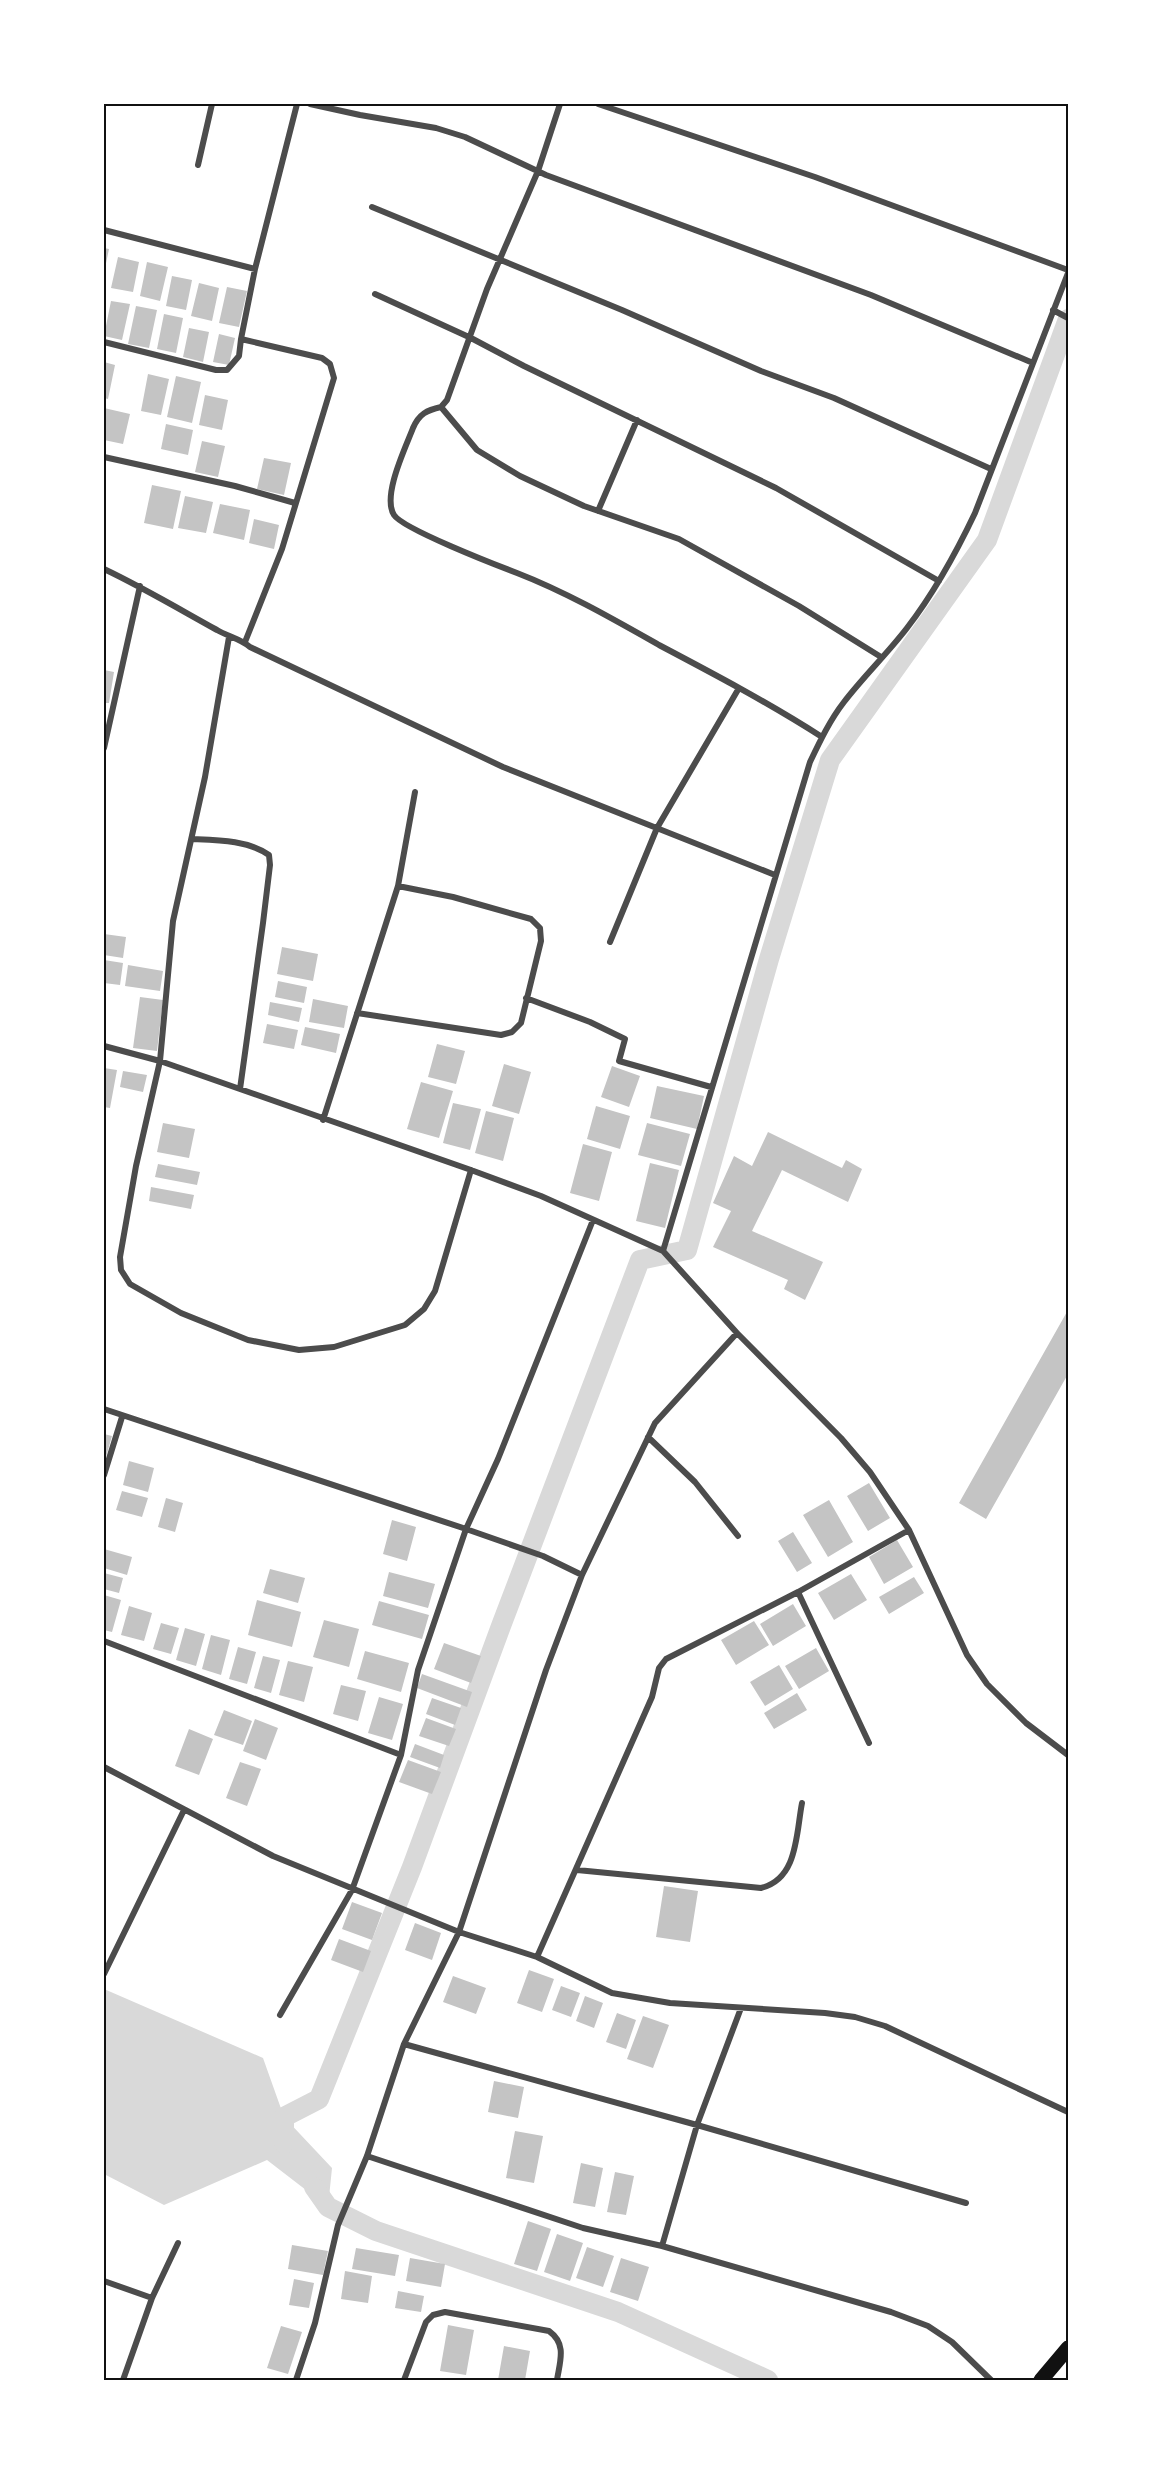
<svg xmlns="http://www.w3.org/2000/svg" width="1172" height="2484" font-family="Signika,sans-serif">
  <rect width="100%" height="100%" fill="#fff"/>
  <path fill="#d9d9d9" d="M104,1989L263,2058L284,2117L332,2168L328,2207L267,2160L164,2205L104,2174Z"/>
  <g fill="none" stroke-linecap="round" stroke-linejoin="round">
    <path stroke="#d9d9d9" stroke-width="20" d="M284,2144V2117L319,2099L412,1867L501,1626L640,1260L687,1250L769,959L830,760L987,540L1068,319
      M314,2187L328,2207L376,2231L618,2312L768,2380"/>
  </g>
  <path fill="#c4c4c4" d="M104,248L109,249L105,268H104Z
    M118,257L139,262L133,292L111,288Z
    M147,262L168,267L160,301L140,296Z
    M172,276L192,280L186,310L166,306Z
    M199,283L219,288L212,321L191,316Z
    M227,287L247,291L239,327L219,323Z
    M111,301L130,304L122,340L104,336Z
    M136,306L157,310L149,348L128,344Z
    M164,314L183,318L176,353L157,349Z
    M189,328L209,332L203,362L183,357Z
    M219,334L235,338L229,365L213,362Z
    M104,362L115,365L108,399L104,398Z
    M148,374L169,379L161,415L141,411Z
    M176,376L201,382L192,423L167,417Z
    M205,395L228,400L222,430L199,425Z
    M104,408L130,414L123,444L104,440Z
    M166,424L193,430L188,455L161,449Z
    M202,441L225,446L218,477L195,472Z
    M264,458L291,463L284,495L257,489Z
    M152,485L181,491L173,529L144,523Z
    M185,496L213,502L206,533L178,528Z
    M220,504L250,510L244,540L213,533Z
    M254,519L279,525L274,549L249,543Z
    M104,670L114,672L109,703H104Z
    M104,934L126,937L123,958L104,955Z
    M282,947L318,954L313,981L277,974Z
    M104,960L123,963L120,985L104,983Z
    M128,965L163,971L160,991L125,986Z
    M278,981L307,987L304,1003L275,997Z
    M140,997L163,1000L157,1051L133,1048Z
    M313,999L348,1006L344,1028L309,1022Z
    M270,1002L302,1008L299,1022L268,1015Z
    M267,1024L298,1030L294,1049L263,1043Z
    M305,1027L340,1034L336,1053L301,1045Z
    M437,1044L465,1051L456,1084L428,1077Z
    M504,1064L531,1072L519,1114L492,1106Z
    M612,1066L640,1076L629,1107L601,1097Z
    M104,1068L117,1070L110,1108L104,1107Z
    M123,1071L147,1075L143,1092L120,1087Z
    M421,1082L453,1091L439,1138L407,1129Z
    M657,1086L704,1096L697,1129L650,1118Z
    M453,1103L481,1109L470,1150L443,1143Z
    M596,1106L630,1116L620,1149L587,1139Z
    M486,1111L514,1118L503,1161L475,1153Z
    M163,1123L195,1129L189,1158L157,1152Z
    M647,1123L690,1134L681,1166L638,1155Z
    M768,1132L842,1168L846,1160L862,1169L848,1202L782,1170L752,1231L823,1262L805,1300L784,1289L788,1280L713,1247L731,1211L713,1203L734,1156L752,1166Z
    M583,1144L612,1152L599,1201L570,1193Z
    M650,1163L679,1170L665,1228L636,1221Z
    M158,1164L200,1172L197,1185L155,1177Z
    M151,1187L194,1195L191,1209L149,1201Z
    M1068,1310V1374L986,1519L959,1503Z
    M104,1434L112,1436L104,1464Z
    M129,1461L154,1468L148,1492L123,1485Z
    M869,1483L890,1518L868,1531L847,1496Z
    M122,1491L148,1498L142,1517L116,1510Z
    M166,1498L183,1503L175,1532L158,1527Z
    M829,1500L853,1542L828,1557L803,1515Z
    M392,1520L416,1527L407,1561L383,1554Z
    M793,1532L812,1563L797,1572L778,1541Z
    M897,1540L913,1567L884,1584L869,1557Z
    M104,1549L132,1557L127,1575L104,1568Z
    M270,1569L305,1578L298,1603L263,1593Z
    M389,1572L435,1584L428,1608L383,1596Z
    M104,1573L123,1578L119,1593L104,1589Z
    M851,1574L867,1600L834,1620L818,1593Z
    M914,1577L924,1593L889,1614L879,1597Z
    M104,1595L121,1600L112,1632L104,1630Z
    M257,1600L301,1612L292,1647L248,1635Z
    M379,1601L429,1615L422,1639L372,1625Z
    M793,1604L806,1626L773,1646L760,1624Z
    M129,1606L152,1613L144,1641L121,1635Z
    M324,1620L359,1629L349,1667L313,1657Z
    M754,1621L769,1645L736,1665L721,1640Z
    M161,1623L179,1628L171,1654L153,1649Z
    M185,1628L205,1634L196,1666L176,1660Z
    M211,1635L230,1640L221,1675L202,1669Z
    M444,1643L481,1656L471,1683L434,1669Z
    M238,1647L256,1652L247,1684L229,1679Z
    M816,1648L829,1671L799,1689L785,1666Z
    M365,1651L409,1663L401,1692L357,1679Z
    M263,1656L280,1660L271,1693L254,1688Z
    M288,1661L313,1667L304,1702L279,1695Z
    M779,1665L793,1689L765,1706L750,1682Z
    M422,1674L472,1692L467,1707L417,1688Z
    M341,1685L366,1691L358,1721L333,1714Z
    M797,1693L807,1710L774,1729L764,1713Z
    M379,1697L403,1704L392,1740L368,1733Z
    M432,1698L461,1708L455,1725L426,1714Z
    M224,1710L252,1721L243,1745L214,1735Z
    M426,1718L456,1729L449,1746L419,1736Z
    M255,1719L278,1728L266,1760L243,1751Z
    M189,1729L213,1739L199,1775L175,1766Z
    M415,1744L444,1755L440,1768L410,1757Z
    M408,1760L441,1772L432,1794L399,1782Z
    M240,1762L261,1769L247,1806L226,1798Z
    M664,1886L698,1891L690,1942L656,1937Z
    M352,1902L382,1913L372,1940L342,1929Z
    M415,1923L441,1933L432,1960L405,1950Z
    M339,1939L371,1951L363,1972L331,1960Z
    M529,1970L554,1979L542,2012L517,2003Z
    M453,1976L486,1988L476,2014L443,2002Z
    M561,1986L580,1993L571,2017L552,2010Z
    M585,1996L603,2003L594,2028L576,2021Z
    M617,2013L636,2020L626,2049L606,2042Z
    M643,2016L669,2025L653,2068L627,2059Z
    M494,2081L524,2087L518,2118L488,2112Z
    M515,2131L543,2136L534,2183L506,2178Z
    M581,2163L603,2168L595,2207L573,2203Z
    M615,2172L634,2176L626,2215L607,2212Z
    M528,2221L551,2229L537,2271L514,2264Z
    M557,2234L583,2243L570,2281L544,2272Z
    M292,2245L328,2251L323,2275L288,2269Z
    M587,2247L614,2256L603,2287L576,2278Z
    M356,2248L399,2255L395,2276L352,2269Z
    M410,2258L445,2264L441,2287L406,2281Z
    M621,2258L649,2267L638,2301L610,2292Z
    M345,2271L372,2276L368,2303L341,2299Z
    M294,2279L314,2283L309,2308L289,2305Z
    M398,2291L424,2296L421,2312L395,2308Z
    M448,2325L474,2330L466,2375L440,2371Z
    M281,2326L302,2332L288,2374L267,2368Z
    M504,2346L530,2351L525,2380H498Z"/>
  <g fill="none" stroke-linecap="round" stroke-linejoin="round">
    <path stroke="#4c4c4c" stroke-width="6" d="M310,104L360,115L436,128L465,137L546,175L871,295L1033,363
      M560,104L538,171L487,289L447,400L441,407L477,450L520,476L584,506L679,539L799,606L881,657
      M598,104L815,177L1068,270
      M198,165L212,104
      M372,207L622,310L761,371L834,398L991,469
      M104,230L255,269
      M375,294L471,338L524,366L776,488L939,581
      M1053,310L1068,318
      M104,342L216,370H227L239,356L241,339
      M441,407C427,410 419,414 413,428C405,449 382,496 394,515C403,529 496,565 517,573C566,592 613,619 659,645C714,674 769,703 822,737
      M104,457L235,486L295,503
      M598,511L637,420
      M104,569C142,587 179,609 217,630C227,636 241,639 250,647L503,767L775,875
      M229,637L205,777L173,921L160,1061L136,1166L120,1257L121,1270L130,1284L181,1313L248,1340L299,1350L334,1347L405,1325L424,1309L435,1291L471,1170
      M245,642L282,549L334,378L330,364L322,358L241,339L255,269L297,104
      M104,748L140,586
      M192,839C217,840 248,840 269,855L270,865L263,923L240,1089
      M610,942L657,828L739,688
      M526,998L590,1022L625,1039L619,1061L711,1087
      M357,1013L501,1035L512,1032L521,1023L541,941L540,928L531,919L453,897L398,886
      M104,1046L160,1061L471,1170L541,1196L663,1251L737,1333L841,1438L870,1472L909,1530L967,1655L987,1684L1026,1723L1068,1755
      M323,1120L398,886L415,792
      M663,1251L810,762C820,741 830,720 844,702C864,676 887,654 907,628C934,593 956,553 975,513L1068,273
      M104,1409L466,1529L418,1670L401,1755L352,1890L280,2015
      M648,1437L695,1482L738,1536
      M104,1475L122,1417
      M582,1575L543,1556L466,1529L498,1459L593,1220
      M798,1592L869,1743
      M104,1641L401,1755
      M104,1767L273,1856L459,1932L537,1957L612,1993L670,2003L825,2013L855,2017L885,2026L1068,2112
      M577,1870L761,1888C798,1879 796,1834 802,1803
      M537,1957L652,1697L659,1668L666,1659L798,1592L909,1530
      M104,1974L184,1810
      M404,2044L697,2125L966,2203
      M367,2156L583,2228L662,2246L891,2312L928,2326L952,2342L991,2380
      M662,2246L697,2125L741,2008
      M104,2281L152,2298
      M123,2380L152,2298L178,2243
      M296,2380L315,2323L338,2225L367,2156L404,2044L459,1932L546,1670L582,1575L655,1423L737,1333
      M404,2380L426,2322L433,2315L445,2312L549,2331C567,2344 560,2361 557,2380"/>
    <path stroke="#111" stroke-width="15" d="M1041,2380L1068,2348"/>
  </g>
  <rect width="1172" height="2484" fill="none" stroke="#ffffff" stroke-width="210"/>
  <rect x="105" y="105" width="962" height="2274" fill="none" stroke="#111" stroke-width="2"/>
</svg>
